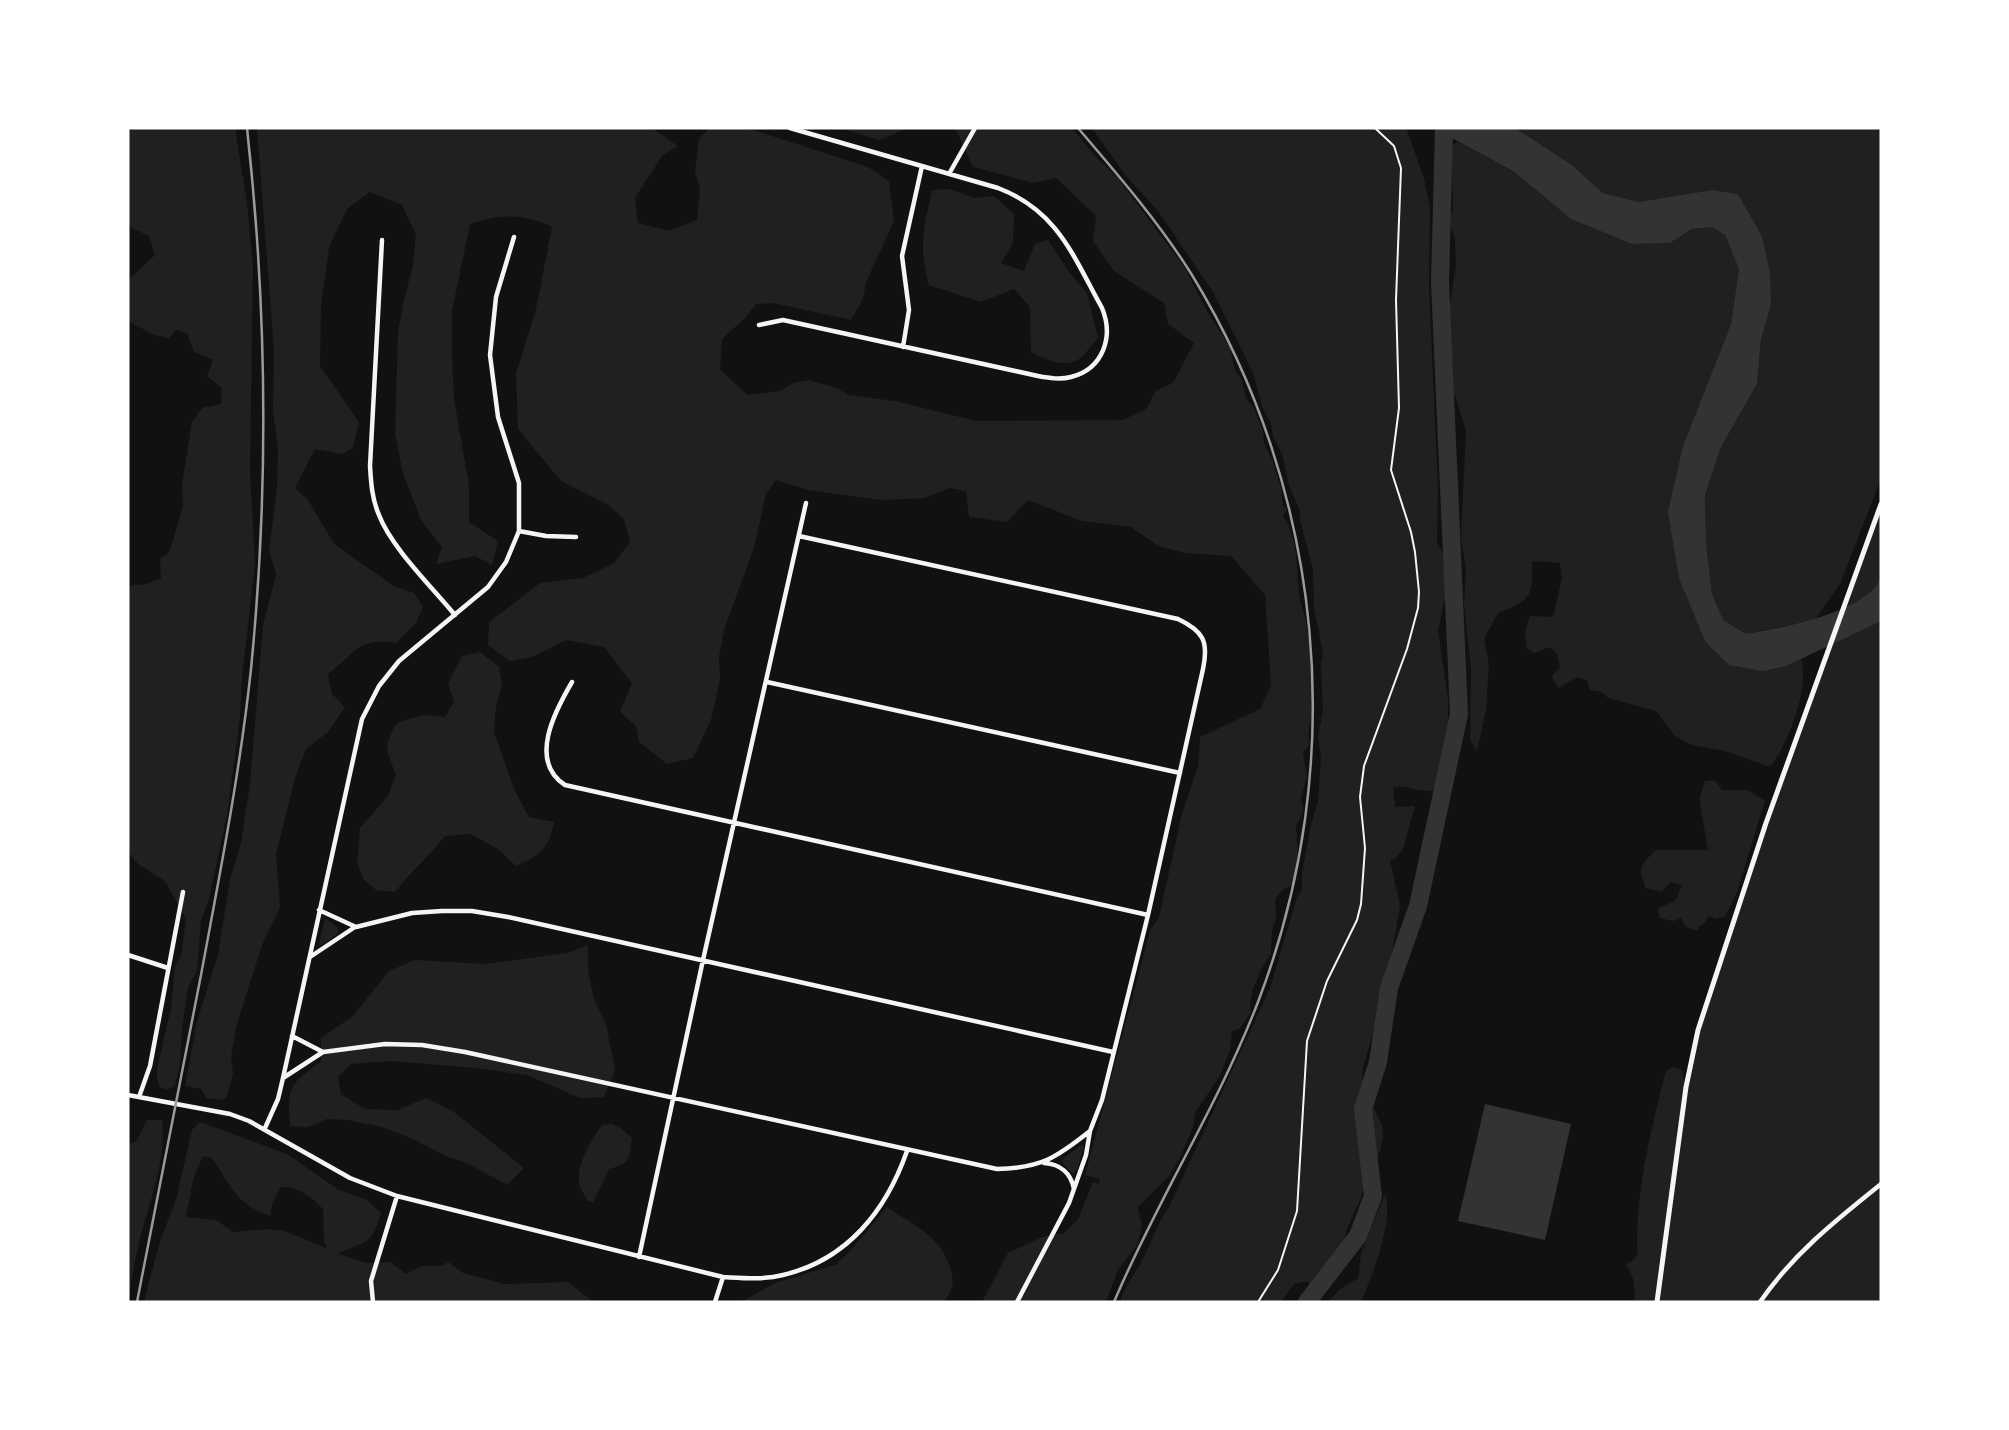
<svg xmlns="http://www.w3.org/2000/svg" width="2009" height="1430" font-family="Poppins,sans-serif">
  <rect width="100%" height="100%" fill="#111"/>
  <path fill="#202020" fill-rule="evenodd" d="M138,128H235L247,203L253,266L250,472L255,564L242,678L240,718L227,815L209,899L201,921L197,970L188,988L182,1030L180,1065L175,1086L167,1090L160,1087L157,1079V1069L171,1008L175,966L181,956L186,919L165,881L138,864L128,852V586L147,584L161,578L160,559L169,553L183,506L182,484L192,422L202,408L221,404L222,388L207,376L213,360L194,352L187,333L176,330L169,338L154,335L128,321V280L155,255L149,236L130,227L128,223V131Z
    M257,128H652L678,146L662,156L635,198L638,223L669,231L697,220L700,188L695,172L699,139L709,128H747L868,167L889,181L894,221L867,280L862,301L851,320L773,303L756,304L746,317L722,339L720,369L747,395L780,391L793,383L809,380L837,388L848,395L895,401L976,421L1123,420L1146,409L1156,391L1173,383L1194,343L1168,324L1164,303L1114,271L1093,241L1096,216L1056,178L1034,183L973,167L956,130L950,128H1072L1095,156L1117,177L1185,268L1208,313L1230,347L1235,371L1241,378L1247,400L1253,406L1263,431L1264,443L1273,462L1281,488L1283,506L1287,509L1283,516C1299,540 1296,566 1299,594C1300,603 1304,612 1306,621C1310,647 1313,676 1313,702C1312,718 1307,729 1309,745L1303,753L1307,776L1301,798L1303,808L1301,817L1296,825L1298,855L1292,885L1282,890L1275,900L1276,919L1272,930L1271,954L1264,964L1253,988L1250,1003L1251,1013L1239,1029L1232,1031L1230,1050L1220,1076L1196,1111L1193,1127L1180,1158L1169,1176L1138,1207L1142,1225L1137,1245L1118,1270L1106,1302H982L1008,1253L1042,1237L1064,1233L1078,1219L1093,1182L1099,1184L1100,1179L1085,1175L1150,931L1159,917L1182,814L1198,766L1200,737L1260,709L1271,686L1265,595L1231,556L1185,553L1158,546L1131,527L1082,521L1028,500L1007,522L969,517L966,491L949,488L925,498L881,500L808,490L776,480L766,494L754,548L725,627L719,656L720,678L711,720L693,758L667,764L639,742L636,726L620,712L632,683L604,647L566,640L532,657L510,661L488,645L489,622L540,583L583,578L614,563L630,542L624,519L607,504L561,481L518,429L516,374L536,309L552,227C524,213 500,214 470,224L452,311V355L454,399L469,485V522L498,541L492,565L475,556L436,564L442,547L421,520L403,473L395,434L398,333L403,303L413,265L416,234L402,205L370,192L347,209L329,247L321,307L320,366L359,422L353,448L342,454L315,449L295,488L308,500L334,544L394,586L414,593L423,607L416,623L396,643C357,637 357,652 328,674L332,694L345,707L328,732L306,749L295,778L276,854L280,908L262,945L237,1024L231,1057L233,1073L227,1097L222,1100L206,1098L201,1089L185,1086L197,1021L218,955L230,879L241,843L250,784L263,625L276,575L269,550L277,489L278,449L273,412L274,351Z
    M840,128H908L879,140Z
    M1092,128H1406L1424,178L1430,208L1429,287L1438,488L1437,543L1445,556L1449,577L1438,631L1448,698V731L1446,764L1438,789C1416,795 1411,784 1393,787L1395,807L1415,806L1403,849L1395,859L1390,860L1400,906L1386,988L1363,1068L1362,1085L1382,1125L1383,1136L1380,1151L1367,1178L1360,1200L1347,1229L1342,1250L1311,1289L1308,1281L1294,1284L1281,1302H1120C1124,1287 1134,1276 1141,1262C1151,1244 1157,1224 1169,1207L1270,988L1297,897L1302,891V873L1311,825L1318,801L1321,757L1318,736L1323,711L1321,663L1323,653L1314,607L1313,569L1300,520V511L1289,486L1282,454L1273,437L1271,424L1262,407L1253,373L1213,292L1158,211L1126,176Z
    M1515,128H1881V479L1840,584L1815,620L1746,634L1722,620L1712,594L1706,543L1705,495L1721,447L1757,384L1761,340L1771,304L1762,236L1738,194L1712,190L1638,202L1603,193L1572,165Z
    M1458,142L1513,171L1571,219L1632,244L1670,243L1692,229L1712,227L1725,235L1739,269L1731,324L1683,446L1705,641L1786,666L1801,659C1810,687 1788,745 1770,767L1725,751L1692,745L1675,736L1656,711L1608,698L1602,692L1590,690L1587,680L1578,677L1558,688L1552,676L1560,667L1557,654L1550,647L1534,653L1527,648L1525,632L1530,616L1553,617L1562,578L1560,563L1532,561C1533,597 1532,599 1498,613L1484,639L1489,665L1486,711L1477,751L1470,740L1471,669L1464,605L1466,571L1461,537L1466,430L1451,384L1450,367L1452,342L1447,323L1456,265L1455,240L1449,221L1453,210L1451,145Z
    M949,189L974,198L994,196L1014,214L1013,243L1001,263L1024,271L1035,244L1048,240L1069,272L1087,293L1098,338C1092,344 1086,354 1079,359C1066,369 1044,359 1031,352L1030,307L1014,289L981,302L929,285C918,248 924,226 932,190Z
    M1881,504V1302H1634C1636,1287 1634,1277 1626,1264C1640,1258 1637,1252 1637,1238C1638,1182 1652,1125 1666,1071L1673,1067L1682,1070L1685,1085L1691,1059L1766,823Z
    M480,652L499,667L502,685L496,706L494,732L515,791L529,817L554,822C549,848 540,856 516,866L499,850L471,834L445,836C429,857 410,872 395,892L376,890L364,880L357,863L360,828L388,796L396,774C386,751 383,746 397,723L422,715L445,717L454,702L448,683L462,656Z
    M1715,780L1722,790H1748L1765,801L1737,892L1725,917L1716,919L1709,916L1705,923L1699,926L1698,931L1686,927L1681,918L1674,921L1659,918L1658,908L1675,901L1682,885L1671,882L1661,892L1646,888C1637,867 1641,865 1656,850H1708L1701,809L1700,797L1705,781Z
    M325,918L337,927L339,932L326,943L319,945Z
    M588,945V971L594,999L606,1024L615,1070L604,1097L580,1098L527,1075L476,1068L391,1061L351,1064L338,1077L341,1094L365,1109L398,1110L426,1098L454,1112L524,1168L507,1185L467,1163L448,1157L415,1140L382,1127L348,1120L327,1119L308,1127L290,1126C287,1085 290,1085 321,1061V1038L353,1016L389,971L415,960L486,964L567,953Z
    M147,1120H162C167,1163 147,1207 138,1248C133,1266 131,1284 128,1302V1144L136,1142Z
    M200,1122L287,1154L339,1190L366,1199L381,1213C370,1249 366,1239 338,1254L367,1263L390,1262L406,1274L422,1266H441L448,1262L463,1273L505,1284L568,1282L593,1302H144L160,1241L176,1200L192,1130ZM203,1156L212,1158C231,1186 236,1204 270,1216L272,1204L281,1187C300,1187 311,1196 323,1209L324,1242L328,1249L285,1231L269,1229L233,1232L216,1220L186,1217L193,1180Z
    M612,1124L622,1129L632,1138C629,1159 631,1163 609,1169L593,1203L588,1201C586,1197 582,1192 580,1187C574,1166 591,1141 602,1125Z
    M1082,1144L1084,1147L1077,1170L1073,1174L1061,1161Z
    M1385,1194C1395,1218 1371,1279 1361,1302H1318H1328L1339,1290L1358,1278L1361,1253Z
    M887,1207C915,1227 938,1233 950,1267C955,1280 953,1292 943,1302H741L775,1283L835,1265L851,1250Z"/>
  <path fill="#333" d="M1433,128H1515L1572,165L1603,193L1638,202L1712,190L1738,194L1762,236L1770,273L1771,304L1761,340L1757,384L1721,447L1705,495L1706,543L1712,594L1723,620L1746,634C1780,628 1868,613 1881,577V621L1786,666L1763,671L1729,665L1705,641L1679,578L1668,512L1683,446L1731,324L1739,269L1725,235L1712,227L1692,229L1670,243L1632,244L1571,219L1513,171Z
    M1485,1104L1571,1124L1545,1240L1458,1221Z"/>
  <g fill="none" stroke-linecap="round" stroke-linejoin="round">
    <path stroke="#333" stroke-width="18" d="M1307,1302L1358,1236L1373,1196L1363,1109L1378,1062L1389,988L1418,906L1459,714L1440,282L1444,128"/>
    <path stroke="#f5f5f5" stroke-width="2" d="M1258,1302L1278,1270L1297,1211L1307,1041L1327,981L1357,920L1361,904L1365,848L1360,797L1364,766L1407,649L1418,608L1419,592L1415,552L1411,532L1391,470L1399,408L1396,300L1401,168L1394,146L1375,128"/>
    <path stroke="#f5f5f5" stroke-width="4.5" d="M949,174L975,128
      M382,240L370,466C371,483 372,499 379,515C391,547 432,587 455,615
      M759,325L783,320L1038,376C1049,378 1060,380 1071,377C1103,369 1114,337 1102,308C1073,256 1058,211 998,188L790,128
      M903,347L909,310L902,256L922,166
      M519,531L546,536L576,537
      M799,536L1178,619C1203,631 1209,641 1203,669L1148,915L1102,1100L1090,1131L1086,1155L1069,1203L1017,1302
      M572,682C555,711 528,761 565,785L1148,915
      M767,682L1180,773
      M319,910L356,927L412,913L442,911H472L508,917L1113,1052
      M128,955L168,968
      M310,957L355,927
      M292,1036L323,1052L385,1044L422,1045L465,1052L997,1169C1041,1168 1056,1158 1090,1131
      M283,1078L323,1052
      M128,1095L230,1114L249,1121L350,1178L397,1196L723,1277C743,1278 763,1280 783,1275C847,1260 886,1211 907,1151
      M139,1097L150,1066L183,892
      M265,1128L278,1099L283,1078L362,719L379,686L399,661L488,587L506,562L519,531V483L498,417L490,355L496,297L514,237
      M1044,1163C1060,1164 1071,1173 1074,1189
      M639,1257L703,960L806,503
      M373,1302L371,1281L397,1196
      M715,1302L723,1277
      M1760,1302C1793,1254 1836,1220 1881,1184"/>
    <path stroke="#f5f5f5" stroke-width="5" d="M1657,1302L1686,1087L1698,1030L1766,823L1881,504"/>
    <path stroke="#9a9a9a" stroke-width="2.5" d="M1078,128C1118,175 1159,222 1192,275C1325,493 1350,762 1258,1002C1218,1106 1157,1200 1114,1302
      M137,1302C159,1193 180,1084 201,975C220,873 240,772 251,669C269,488 267,308 247,128"/>
  </g>
  <rect width="2009" height="1430" fill="none" stroke="#ffffff" stroke-width="259"/>
</svg>
